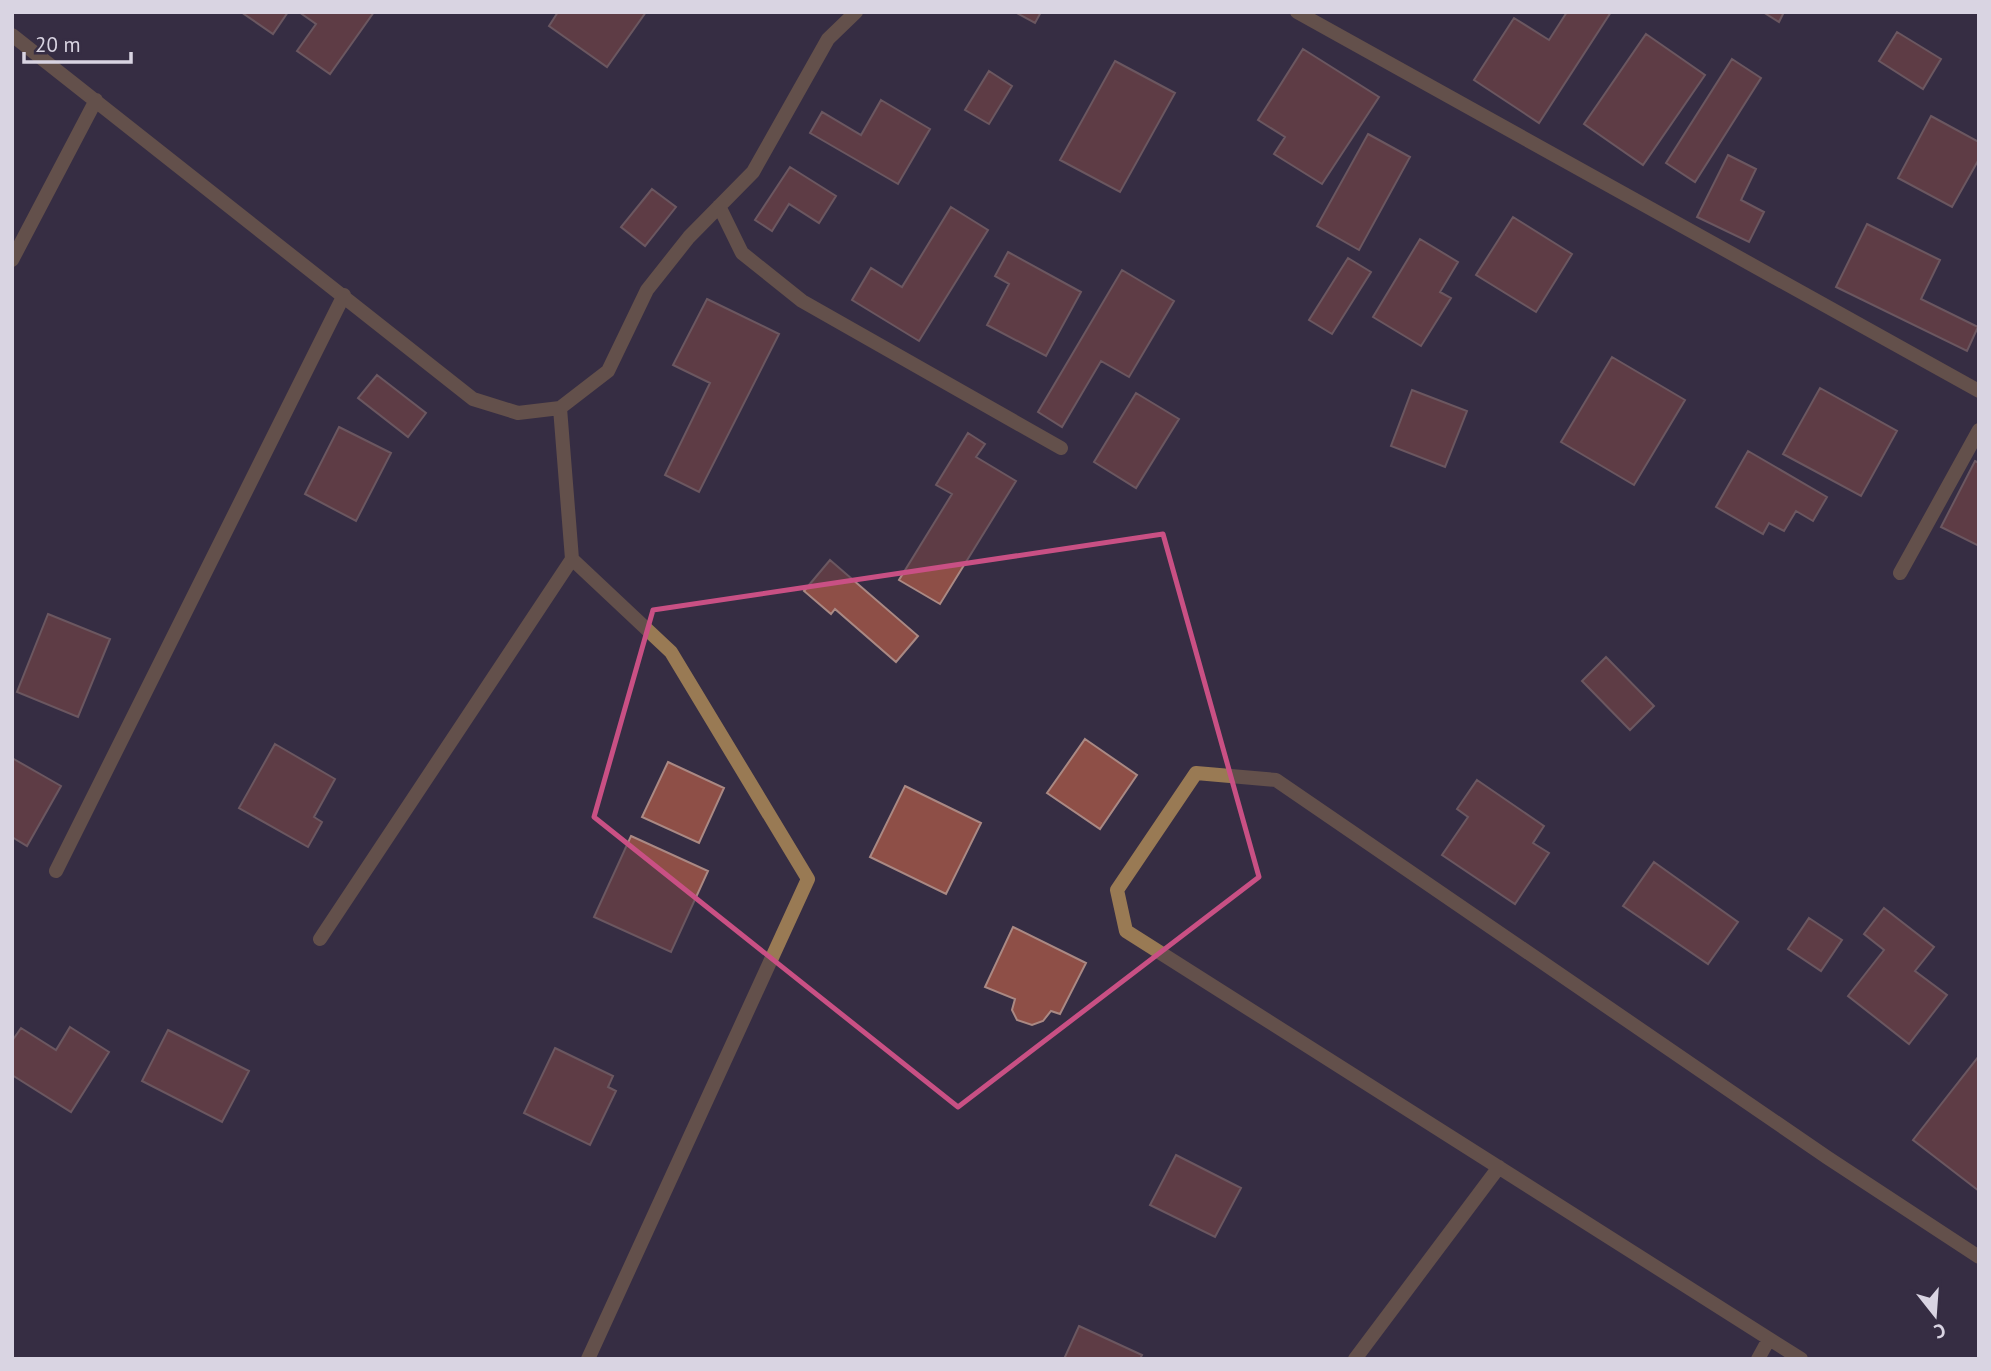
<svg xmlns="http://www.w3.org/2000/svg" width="1991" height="1371" font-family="'PT Sans',sans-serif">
  <rect width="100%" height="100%" fill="#362d43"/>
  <path fill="#8e4f47" stroke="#aa8984" stroke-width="2" d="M241,12H288L273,34Z
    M299,12H374L330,74L297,51L316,24Z
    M558,12H646L607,67L549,26Z
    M1015,12H1041L1035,23Z
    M1567,12H1611L1539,123L1474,80L1514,18L1549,40Z
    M1763,12H1784L1779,22Z
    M1897,32L1941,59L1923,89L1879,61Z
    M1646,34L1705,75L1643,165L1584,124Z
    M1303,49L1379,97L1322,184L1274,154L1285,137L1258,120Z
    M1732,59L1761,78L1695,182L1666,163Z
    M1115,61L1175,93L1120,192L1060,160Z
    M989,71L1012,86L989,124L965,110Z
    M881,100L930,129L898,184L810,133L822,112L861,135Z
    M1931,116L1979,142V159L1952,207L1898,178Z
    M1368,134L1410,157L1359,250L1317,226Z
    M1728,155L1756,169L1741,200L1764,212L1749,242L1697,217Z
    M790,167L836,196L819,223L789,204L772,231L755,220Z
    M652,189L676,207L645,246L621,227Z
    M951,207L988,230L919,341L852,300L871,268L902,287Z
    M1513,217L1572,254L1536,312L1476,275Z
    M1867,224L1940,260L1921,299L1978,327L1967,351L1836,287Z
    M1420,239L1458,262L1440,292L1451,298L1421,346L1373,317Z
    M1008,252L1081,292L1046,356L987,325L1009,284L995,276Z
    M1348,258L1371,272L1332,334L1309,320Z
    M1122,270L1174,301L1129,377L1101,361L1062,427L1038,412Z
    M707,299L779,334L699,492L665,475L710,383L673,365Z
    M1612,357L1685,400L1634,485L1561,442Z
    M377,375L426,413L408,437L358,398Z
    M1820,388L1897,431L1861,496L1783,454Z
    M1412,390L1467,411L1445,467L1391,446Z
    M1136,393L1179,419L1136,488L1094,462Z
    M339,427L391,453L356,521L305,494Z
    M968,433L985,444L976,457L1016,481L940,604L899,580L952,494L936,485Z
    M1748,451L1827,497L1813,521L1796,511L1784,531L1769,523L1763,534L1716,507Z
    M1975,461L1979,463V546L1941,527Z
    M830,560L918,636L896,662L835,609L831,614L804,591Z
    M48,614L110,639L78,717L17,692Z
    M1606,657L1654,706L1630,730L1582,681Z
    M1085,739L1137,775L1100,829L1047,793Z
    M275,744L335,779L314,817L322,822L308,847L239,808Z
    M12,758L61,786L27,846L12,837Z
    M668,762L724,788L699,843L642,817Z
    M1477,780L1544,826L1533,843L1549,853L1515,904L1442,855L1468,817L1457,809Z
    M905,786L981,823L946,894L870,857Z
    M631,836L708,871L671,952L594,917Z
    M1654,862L1738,922L1708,964L1623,906Z
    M1884,908L1934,947L1915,971L1947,995L1909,1044L1848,996L1884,950L1864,934Z
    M1809,918L1842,940L1821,971L1788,949Z
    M1013,927L1086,963L1060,1014L1051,1011L1043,1021L1032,1025L1017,1020L1012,1010L1015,999L985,987Z
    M70,1027L109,1052L71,1112L12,1075V1041L21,1028L56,1050Z
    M168,1030L249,1071L222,1122L142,1081Z
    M555,1048L613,1076L608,1087L616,1091L590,1145L524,1113Z
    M1979,1056V1191L1913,1140Z
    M1176,1155L1241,1188L1215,1237L1150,1205Z
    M1079,1326L1142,1355L1140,1359H1064Z"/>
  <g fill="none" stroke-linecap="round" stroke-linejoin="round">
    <path stroke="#997a54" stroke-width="14" d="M1297,12L1979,391
      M12,35L473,399L518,413L560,408L608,371L647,290L689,237L753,172L828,39L856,12
      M719,206L742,253L802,301L1061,448
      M12,260L96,100
      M560,408L572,559L671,652L808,879L588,1359
      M1900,573L1979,430
      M56,871L344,295
      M320,939L572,559
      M1355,1359L1499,1167
      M1758,1359L1769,1339
      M1801,1359L1126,931L1117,890L1196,773L1276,780L1828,1158L1979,1257"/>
  </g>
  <path d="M0 0H1991V1371H0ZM1163,534L1259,877L958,1107L594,817L653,610Z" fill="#362d43" fill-opacity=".55" fill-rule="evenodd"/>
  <path fill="none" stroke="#c95084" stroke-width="5" stroke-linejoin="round" d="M1163,534L1259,877L958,1107L594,817L653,610Z"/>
  <rect width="1991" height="1371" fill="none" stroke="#d9d4e2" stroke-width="28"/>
  <g transform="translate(1935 1315) rotate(163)" stroke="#362d43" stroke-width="5" paint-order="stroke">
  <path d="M0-5L12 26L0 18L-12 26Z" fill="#d9d4e2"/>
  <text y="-10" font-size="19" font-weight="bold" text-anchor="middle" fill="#d9d4e2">С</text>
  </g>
  <path d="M24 52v10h107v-10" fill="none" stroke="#d9d4e2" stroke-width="3.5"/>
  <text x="35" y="52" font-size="21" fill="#d9d4e2" stroke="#362d43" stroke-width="5" paint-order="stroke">20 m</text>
</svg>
